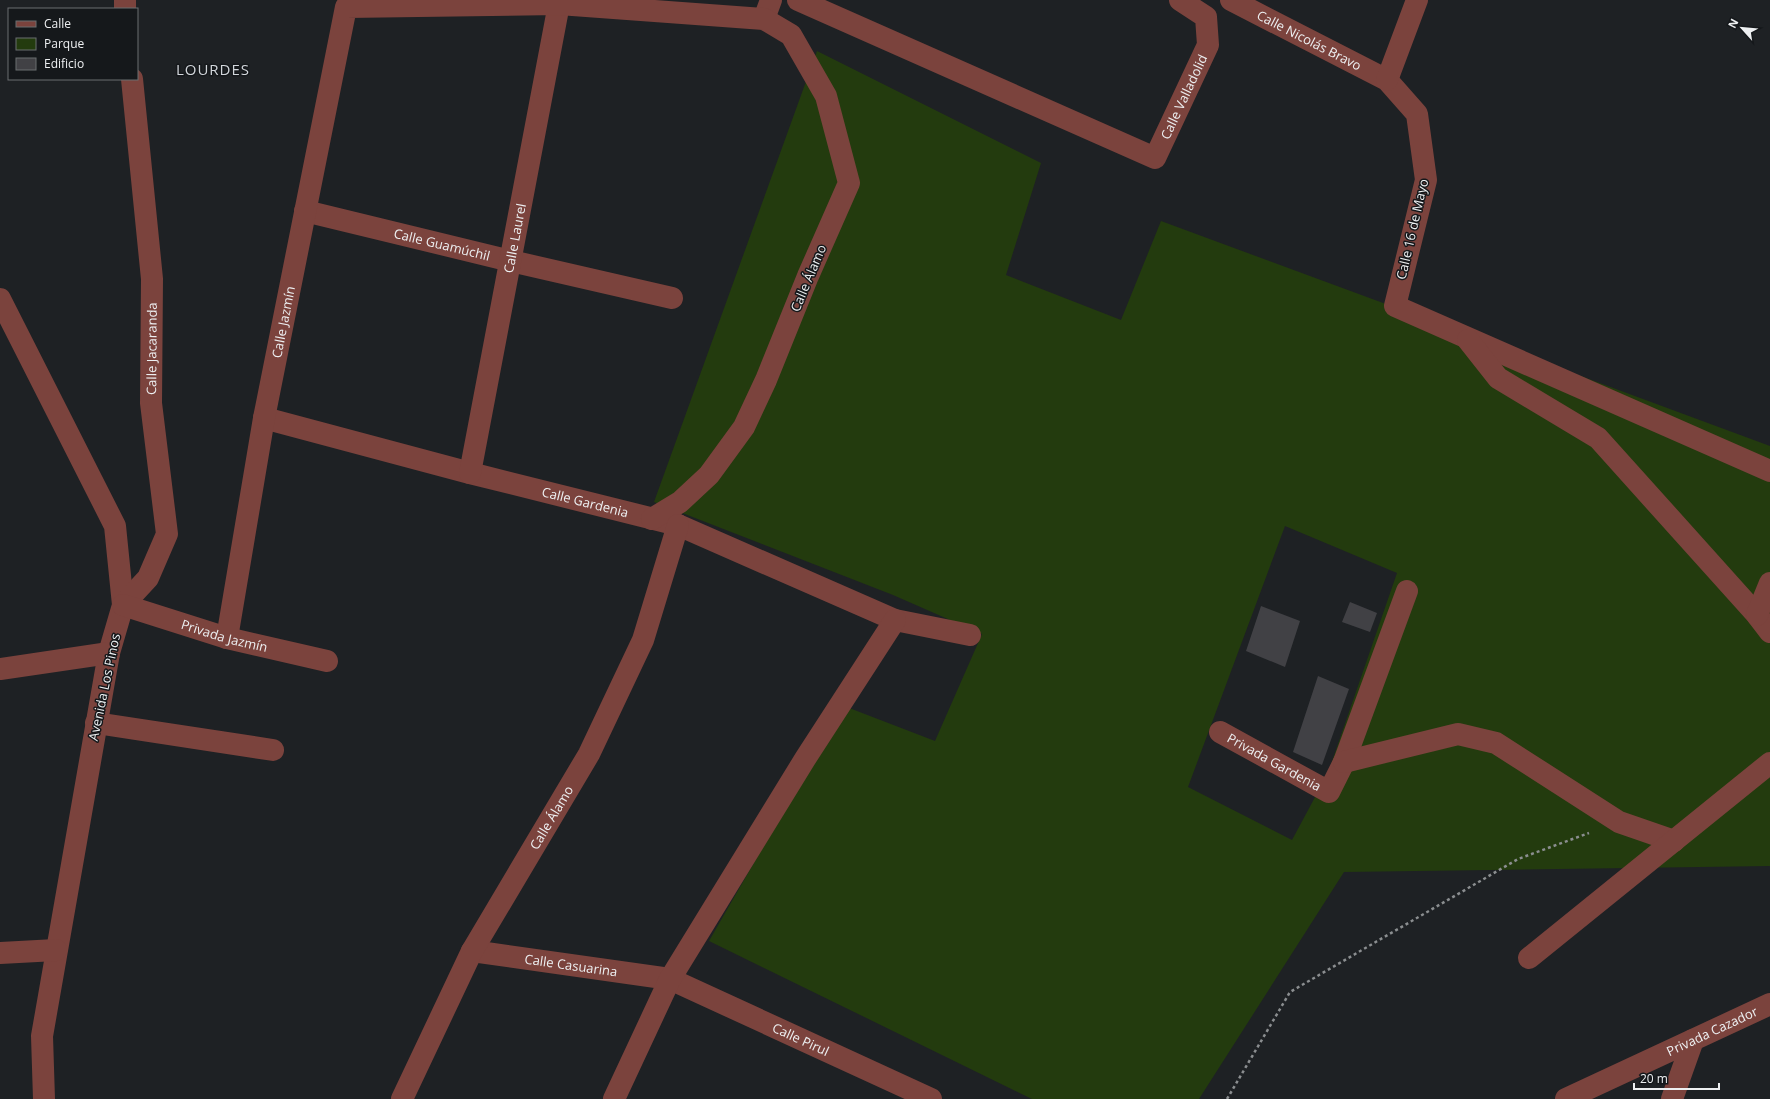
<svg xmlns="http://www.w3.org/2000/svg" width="1770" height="1099" font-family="'Open Sans',sans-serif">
  <rect width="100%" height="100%" fill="#1e2124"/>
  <path fill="#233b0e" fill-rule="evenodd" d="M817,51L1041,163L1006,275L1121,320L1161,221L1770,446V866L1344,872L1199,1099H1032L709,941L844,706L935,741L982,634L893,595L654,502ZM1285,526L1397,573L1328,773L1292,840L1188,787Z"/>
  <path fill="#414145" d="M1350,602L1377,613L1370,632L1342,622Z
    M1261,606L1300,621L1285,667L1246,651Z
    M1318,676L1349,689L1322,765L1293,752Z"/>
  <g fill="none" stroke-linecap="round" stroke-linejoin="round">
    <path stroke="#8b8e90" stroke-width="2.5" stroke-dasharray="3 3" stroke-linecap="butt" d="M1227,1099L1290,992L1518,859L1589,833"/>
    <g stroke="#7b433d" stroke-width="22">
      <path d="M125,0V9"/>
      <path id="s1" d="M798,0L1155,158L1208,45L1206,17L1180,0"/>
      <path id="s2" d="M1231,0L1387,80L1417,114L1426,180L1395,306L1770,471"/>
      <path d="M764,19L771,0"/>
      <path d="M1387,80L1417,0"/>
      <path id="s3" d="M305,211L511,261L672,298"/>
      <path d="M0,299L115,526L123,605L109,653L42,1036L44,1099"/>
      <path d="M1468,340L1498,378L1598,438L1757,615L1770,632"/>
      <path id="s4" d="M264,418L470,473L678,525L895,620L970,635"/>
      <path id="s5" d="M470,473L559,4"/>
      <path id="s6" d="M123,605L148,578L167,534L151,403L152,279L132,79"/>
      <path id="s7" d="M123,605L227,638L327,661"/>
      <path d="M1757,615L1770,583"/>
      <path id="s8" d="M227,638L264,418L346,7L559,4L764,19L791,35L826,96L849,183L808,276L766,380L744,427L709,475L680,502L652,519"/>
      <path d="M0,669L109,653"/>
      <path d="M96,723L273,750"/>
      <path id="s9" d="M1220,732L1329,792L1344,762L1407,591"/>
      <path d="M1344,762L1458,734L1496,743L1619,822L1674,841"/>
      <path id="s10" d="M472,951L670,979L931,1099"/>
      <path d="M0,953L56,950"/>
      <path d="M1529,958L1770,763"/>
      <path id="s11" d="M402,1099L472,951L589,754L643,640L678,525"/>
      <path d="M614,1099L670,979L805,759L895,620"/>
      <path id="s12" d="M1566,1099L1770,1004"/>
      <path d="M1672,1099L1693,1040"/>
    </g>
  </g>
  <g text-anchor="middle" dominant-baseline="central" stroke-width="3" stroke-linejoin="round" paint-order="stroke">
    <g font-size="13" fill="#edeff1" stroke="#15181b">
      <text stroke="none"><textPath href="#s2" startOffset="88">Calle Nicolás Bravo</textPath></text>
      <text stroke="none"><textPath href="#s1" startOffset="458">Calle Valladolid</textPath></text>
      <text transform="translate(1412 229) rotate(-77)">Calle 16 de Mayo</text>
      <text stroke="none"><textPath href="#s5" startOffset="239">Calle Laurel</textPath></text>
      <text stroke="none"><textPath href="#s3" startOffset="141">Calle Guamúchil</textPath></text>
      <text transform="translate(808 278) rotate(-67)">Calle Álamo</text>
      <text stroke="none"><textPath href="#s8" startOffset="321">Calle Jazmín</textPath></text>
      <text stroke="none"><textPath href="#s6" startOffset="271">Calle Jacaranda</textPath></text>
      <text stroke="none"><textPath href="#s4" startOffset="332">Calle Gardenia</textPath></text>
      <text stroke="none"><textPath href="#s7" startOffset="106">Privada Jazmín</textPath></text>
      <text transform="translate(104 687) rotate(-78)">Avenida Los Pinos</text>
      <text stroke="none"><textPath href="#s9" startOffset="62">Privada Gardenia</textPath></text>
      <text stroke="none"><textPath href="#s11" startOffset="319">Calle Álamo</textPath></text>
      <text stroke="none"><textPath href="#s10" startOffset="100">Calle Casuarina</textPath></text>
      <text stroke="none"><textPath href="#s12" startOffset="161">Privada Cazador</textPath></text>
      <text stroke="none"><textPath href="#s10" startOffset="344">Calle Pirul</textPath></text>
    </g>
    <g font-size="15" letter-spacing="1" fill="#d2d6db" stroke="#15181b">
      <text x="213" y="69">LOURDES</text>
    </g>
  </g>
  <rect x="8" y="8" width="130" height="72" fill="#15181b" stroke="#6b6e71"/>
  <rect x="16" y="21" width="20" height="6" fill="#7b433d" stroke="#6b6e71"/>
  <text x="44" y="28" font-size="12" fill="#edeff1">Calle</text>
  <rect x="16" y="38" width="20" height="12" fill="#233b0e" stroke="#6b6e71"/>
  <text x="44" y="48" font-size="12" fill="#edeff1">Parque</text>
  <rect x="16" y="58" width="20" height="12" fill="#414145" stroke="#6b6e71"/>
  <text x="44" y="68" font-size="12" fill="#edeff1">Edificio</text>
  <g transform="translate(1742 28) rotate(297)" stroke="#15181b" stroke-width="3" paint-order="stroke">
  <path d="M0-3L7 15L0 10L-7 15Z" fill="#edeff1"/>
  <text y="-6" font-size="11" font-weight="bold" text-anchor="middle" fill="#edeff1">N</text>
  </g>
  <path d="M1634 1083v6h85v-6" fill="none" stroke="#edeff1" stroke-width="2"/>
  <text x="1640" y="1083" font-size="12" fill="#edeff1" stroke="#15181b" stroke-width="3" paint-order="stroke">20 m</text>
</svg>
